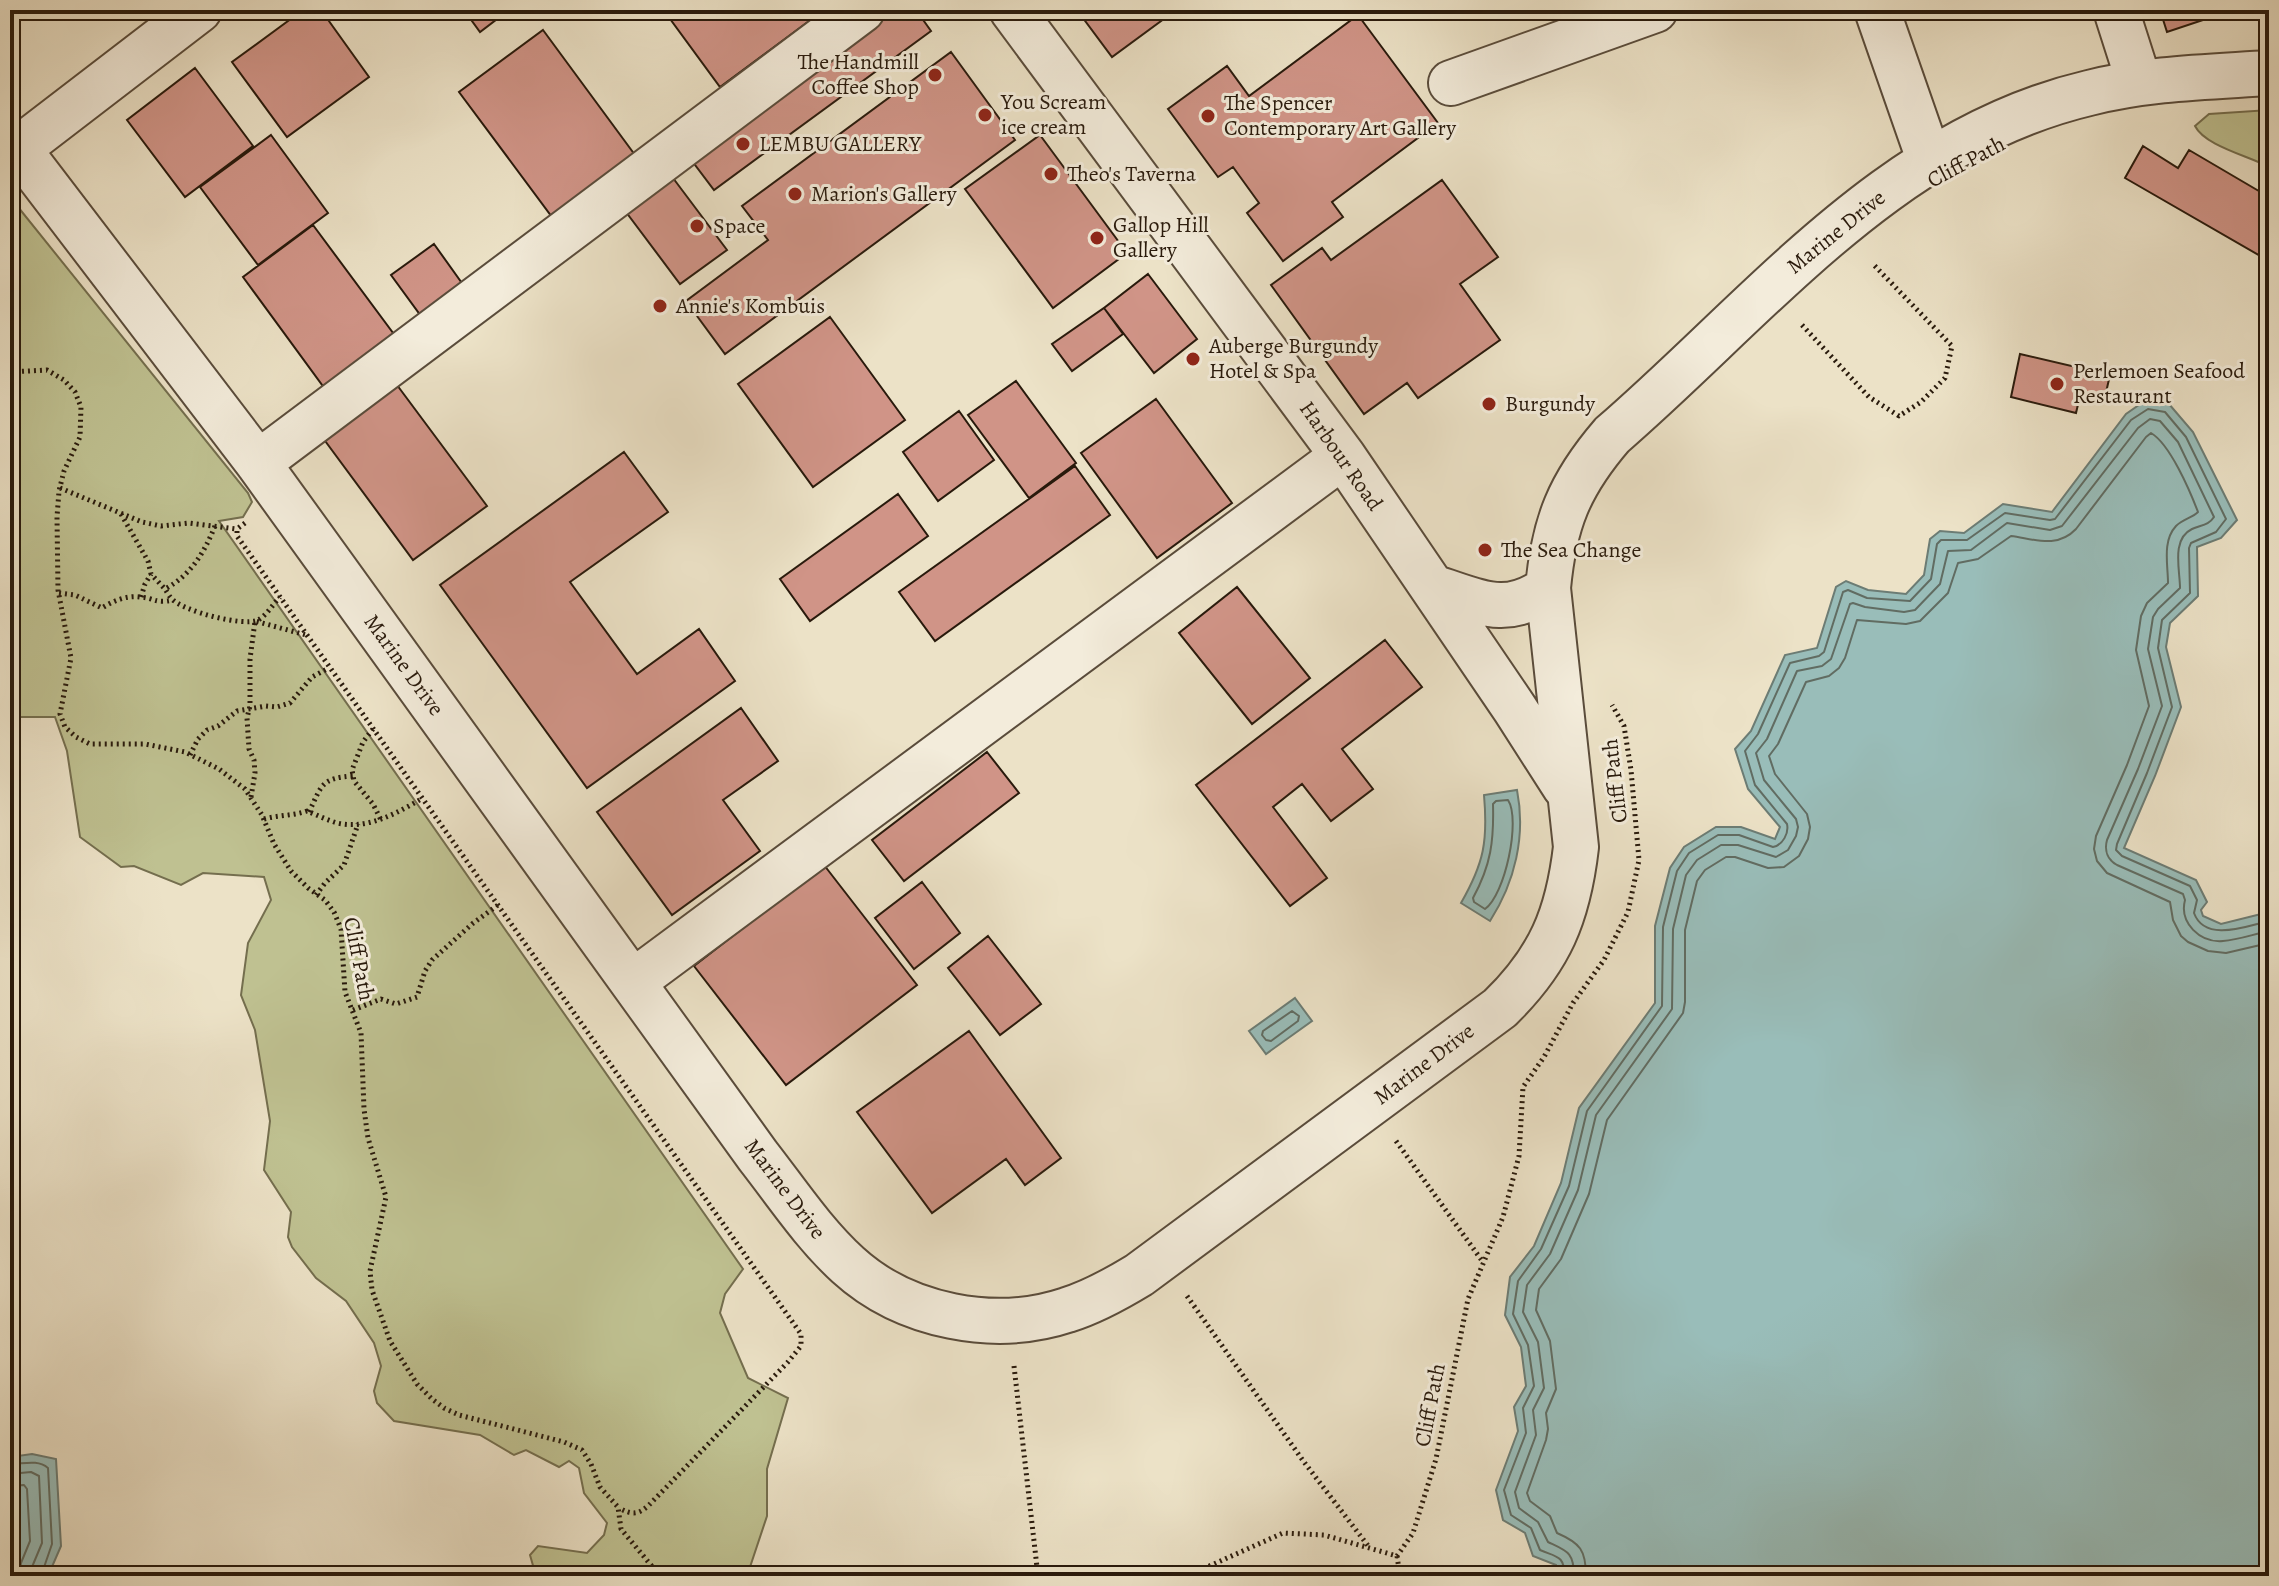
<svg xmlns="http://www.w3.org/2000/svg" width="2279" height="1586" font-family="Alegreya,serif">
  <rect width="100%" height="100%" fill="#ece2c7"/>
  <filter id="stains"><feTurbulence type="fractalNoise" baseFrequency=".0025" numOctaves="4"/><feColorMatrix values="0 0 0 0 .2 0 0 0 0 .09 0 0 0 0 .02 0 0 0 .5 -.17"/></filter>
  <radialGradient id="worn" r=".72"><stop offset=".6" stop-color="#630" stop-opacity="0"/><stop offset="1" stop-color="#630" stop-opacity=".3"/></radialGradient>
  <path fill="#bfc191" stroke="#746e4e" stroke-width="2" d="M2269,110V167C2249,156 2205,146 2195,126L2209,114Z
    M10,197L248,493L252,502L243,517L219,521L743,1269L725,1294L720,1313L748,1378L788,1398L767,1469V1516L747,1576H536L530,1555L538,1546L587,1553L604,1535L607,1523L584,1493L579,1468L569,1461L559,1467L526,1450L514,1455L480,1435L394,1421L377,1403L374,1391L381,1366L374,1343L346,1301L316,1278L292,1247L288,1237L291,1212L264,1170L270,1121L255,1030L241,995L248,943L271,900L264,877L203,873L181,885L134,866L121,867L80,837L67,751L55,717H17L10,715Z"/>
  <path fill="#99bdb9" stroke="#6c7c74" stroke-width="2" d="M2146,400L2169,404L2193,432L2237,520L2221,538L2197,547L2198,596L2170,623L2166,647L2181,707L2155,776L2124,848L2196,880L2207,902L2201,910L2203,916L2221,924L2269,912V1576H1557L1556,1565L1533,1556L1525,1533L1503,1520L1496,1490L1518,1431L1514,1407L1526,1386L1521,1347L1505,1315L1510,1277L1534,1246L1561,1183L1579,1108L1655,1003V926L1670,868L1684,847L1716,827H1741L1775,839L1780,827L1748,789L1735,749L1751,731L1785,655L1817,648L1836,587L1846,581L1868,590L1906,594L1924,575L1930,539L1940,531L1964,533L2003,504L2052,512L2126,414Z
    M1517,790C1526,836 1515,882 1490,921L1461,903C1484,863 1488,841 1484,795Z
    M1295,998L1312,1021L1266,1054L1249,1031Z
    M32,1454L56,1459L61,1546L48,1576H10V1457Z"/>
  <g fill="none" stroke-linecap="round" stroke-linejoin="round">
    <path stroke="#616c62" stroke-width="2" d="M1508,800C1521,820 1505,895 1485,909L1474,902L1473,898C1491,865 1494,841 1493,804L1496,801Z
      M1292,1011L1299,1016L1298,1021L1271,1041L1266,1040L1262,1035L1263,1031Z
      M10,1464C24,1464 37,1459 48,1468L52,1544L41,1576
      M10,1474L31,1472L39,1476L42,1543L32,1567L31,1576
      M10,1486L24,1485L27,1489L30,1541L21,1563L19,1576
      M1564,1576C1565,1555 1556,1557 1540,1550L1531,1528L1511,1515L1504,1490L1526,1433L1523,1408L1534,1386L1528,1345L1513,1314L1518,1281L1541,1249L1569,1186L1587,1111L1662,1006L1663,927L1677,871L1689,853L1718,835H1739L1773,847C1783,845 1789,833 1787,824L1755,785L1745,751L1758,734L1790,663L1819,656L1824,652L1843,592L1848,590L1867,598L1910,601L1931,579L1937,544L1941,540H1967L2005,513L2050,520L2055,519L2131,420L2148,409L2165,412L2186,437L2226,519L2216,532L2191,543L2189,548L2190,593L2162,620L2158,648L2172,707L2147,773L2117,844L2116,850L2122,856L2190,886L2197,900L2194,913C2205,943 2247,926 2269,921
      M1574,1576C1574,1552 1567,1551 1548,1542L1538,1522L1519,1508L1515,1492L1536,1435L1533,1410L1544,1388L1538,1342L1523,1312L1527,1285L1550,1254L1578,1190L1596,1115L1672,1009L1673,929L1686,875L1697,860L1721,845H1738L1776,857L1788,850L1796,836L1798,827L1796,819L1764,780L1756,753L1767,739L1797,671L1822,666L1831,659L1850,604L1853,603L1865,607L1904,612L1915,610L1940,584L1948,551L1971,550L2007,523L2050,530L2062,526L2138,428L2150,419L2160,421L2178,442L2214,517C2209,525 2201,525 2192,529C2171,539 2180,570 2180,588L2158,609L2153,617L2148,649L2162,706L2138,769L2107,840C2104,851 2108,860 2117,865L2183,894L2185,900C2179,923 2200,943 2223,941C2238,940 2254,934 2269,931
      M1586,1576C1586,1550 1580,1543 1557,1533L1550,1516L1530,1501L1527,1493L1546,1440L1548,1429L1546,1413L1556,1389L1550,1341L1536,1310L1539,1289L1561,1259L1589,1194L1607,1120L1683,1013L1685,1002V930L1697,881L1705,870L1726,857H1735L1768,868L1784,867L1799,856L1808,839L1810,827L1807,814L1775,774L1769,756L1778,744L1806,682L1829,676L1839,668L1845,658L1857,620L1906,624L1920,621L1948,593L1958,563L1978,559L2011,536C2034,539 2057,549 2076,529L2146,437L2151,433C2170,444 2190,491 2198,512C2192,518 2183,519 2176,526C2162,541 2168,565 2168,583L2147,603L2141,616L2136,650L2149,706L2127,765L2096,836L2094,849L2097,861L2107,873L2170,902L2173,920L2181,936L2188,942L2208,951L2226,953L2269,943"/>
  </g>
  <path fill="#d09487" stroke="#291a0c" stroke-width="2" d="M303,10H321L369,77L287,137L232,62Z
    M464,10H509L480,32Z
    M668,10H824L720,87L665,12Z
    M871,10H916L931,31L714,190L683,149Z
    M1077,10H1176L1112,57Z
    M2160,10H2233L2167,32Z
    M1358,15L1438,123L1332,202L1343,217L1283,261L1247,213L1259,203L1233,167L1218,177L1168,109L1227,66L1249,96Z
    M543,30L635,155L552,217L459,92Z
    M951,52L1015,140L725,354L686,301L768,240L742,206Z
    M195,68L253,146L185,197L127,120Z
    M271,135L328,213L258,265L200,187Z
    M1040,135L1127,253L1053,308L965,189Z
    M2143,146L2178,168L2189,150L2269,197V261L2125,178Z
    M661,162L727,250L680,284L614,196Z
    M1442,180L1498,257L1460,284L1500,340L1418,398L1407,383L1364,414L1271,285L1322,248L1331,260Z
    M313,225L399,341L328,393L243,277Z
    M434,244L464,286L421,316L391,275Z
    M1148,274L1197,339L1154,373L1104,308Z
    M1104,308L1123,334L1072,371L1052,344Z
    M830,317L905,420L813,487L738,384Z
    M2020,354L2110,375L2104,401L2080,396L2076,413L2011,397Z
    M394,381L487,506L413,560L320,434Z
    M1016,381L1076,463L1029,498L968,415Z
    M1156,399L1232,503L1157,558L1081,453Z
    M959,411L994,460L938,501L903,452Z
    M624,452L668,512L570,582L637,674L699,629L735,681L587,788L440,585Z
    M1075,466L1110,515L935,641L899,592Z
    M898,494L928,536L810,621L780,579Z
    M1237,587L1310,678L1252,724L1179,633Z
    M1385,640L1422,687L1342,749L1373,789L1331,821L1302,784L1273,807L1327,878L1290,906L1196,785Z
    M741,708L778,761L723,800L760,851L672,915L597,812Z
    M987,752L1019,793L904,881L872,840Z
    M824,865L917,985L786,1085L694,966Z
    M922,882L960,933L914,969L875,918Z
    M988,936L1041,1004L1000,1035L948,968Z
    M969,1031L1061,1158L1025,1185L1006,1159L932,1213L857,1112Z"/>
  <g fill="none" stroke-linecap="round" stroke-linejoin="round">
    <defs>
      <path id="minor" d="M1012,10L1343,456L1515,709L1565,787
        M1877,10L1930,162
        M2116,10L2139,82
        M1451,83L1655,10
        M10,138L258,463L758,1156C787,1193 813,1233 848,1265C905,1317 995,1334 1067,1310C1093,1302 1116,1289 1139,1275L1500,1008C1550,959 1568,916 1576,847L1548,588C1554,523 1569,485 1612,435C1759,308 1889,140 2089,93C2148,78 2209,77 2269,73
        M18,149L199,10
        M258,463L862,10
        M1432,587C1478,601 1505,619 1548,588
        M634,981L1343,456"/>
    </defs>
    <use href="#minor" stroke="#5a4c3b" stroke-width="48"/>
    <path stroke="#291a0c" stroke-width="5" stroke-dasharray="2 4" stroke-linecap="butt" d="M1802,325L1869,397L1899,416L1921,402L1945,378L1952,346L1872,263
      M10,372L47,370L64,380L75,392L81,407L80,437L64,471L59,491L57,517L58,590L71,658L60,714L65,727L76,737L90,744H145L185,752L219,769L245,789L262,815L274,844L291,871L308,888L325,900L334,912L341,929L345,992L361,1033L364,1109L368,1138L386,1197L370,1271L372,1290L390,1341L417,1384L432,1399L444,1408L459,1415L564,1442L582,1450L591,1464L600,1487L618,1507L621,1529L660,1576
      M60,488L142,522L161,526L189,523L237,529
      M121,514L148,561L151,574L165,589
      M245,523L237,529V536L801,1334V1346L788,1362L649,1505C638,1515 632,1515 619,1508
      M215,526C204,553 191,575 165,589C167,592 169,596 172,599C183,611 243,627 258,620C267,615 273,604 280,597
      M59,593L75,595L102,608C113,601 127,595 140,597C155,598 155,604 173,600
      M141,597L145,584L151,574
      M373,729L363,742L352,770L354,781L373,804L381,820
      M190,755L198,739L207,730L218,726L237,711L266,706L277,707L290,703L312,677L329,668
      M251,797L255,773L254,760L249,749L247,718L250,706V659L255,621L306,635
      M309,812C322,785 321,778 353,776
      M264,819C278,815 293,816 307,811C317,815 327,820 337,823C368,830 397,813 423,798
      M316,895L325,883L344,865L358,824
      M353,1010L381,999L396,1004L417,997L425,971L432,960L472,924L498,905
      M1396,1141L1483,1262
      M1187,1296L1304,1462L1369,1547
      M1014,1366L1038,1576
      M1397,1556L1400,1576
      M1187,1576L1283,1533L1324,1535L1397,1556L1413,1533L1436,1459L1468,1299L1503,1217L1519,1156L1523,1087L1544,1057L1573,1003L1604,960L1628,912L1639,860L1631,770L1624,726L1612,705"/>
    <use href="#minor" stroke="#f3ecdb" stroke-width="44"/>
  </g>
  <g fill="#8f2418" stroke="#f3ecdb" stroke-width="3">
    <circle cx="935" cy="75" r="8"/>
    <circle cx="985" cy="115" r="8"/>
    <circle cx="1208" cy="116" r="8"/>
    <circle cx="743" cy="144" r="8"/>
    <circle cx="1051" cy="174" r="8"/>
    <circle cx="795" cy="194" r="8"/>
    <circle cx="697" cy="226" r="8"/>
    <circle cx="1097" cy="238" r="8"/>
    <circle cx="660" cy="306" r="8"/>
    <circle cx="1193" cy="359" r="8"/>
    <circle cx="2057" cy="384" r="8"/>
    <circle cx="1489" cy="404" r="8"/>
    <circle cx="1485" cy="550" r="8"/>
  </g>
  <g text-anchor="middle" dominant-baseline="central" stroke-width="6" stroke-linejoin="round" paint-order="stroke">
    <g font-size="22" fill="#291a0c" stroke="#f3ecdb" text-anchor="start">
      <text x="919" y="62" text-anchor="end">The Handmill<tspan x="919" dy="25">Coffee Shop</tspan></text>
      <text x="1001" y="102">You Scream<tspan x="1001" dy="25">ice cream</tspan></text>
      <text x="1224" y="103">The Spencer<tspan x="1224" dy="25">Contemporary Art Gallery</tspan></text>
      <text x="759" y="144">LEMBU GALLERY</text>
      <text x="1067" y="174">Theo's Taverna</text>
      <text x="811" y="194">Marion's Gallery</text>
      <text x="1113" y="225">Gallop Hill<tspan x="1113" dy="25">Gallery</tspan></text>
      <text x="713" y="226">Space</text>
      <text x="676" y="306">Annie's Kombuis</text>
      <text x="1209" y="346">Auberge Burgundy<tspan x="1209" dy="25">Hotel &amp; Spa</tspan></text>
      <text x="2073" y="371">Perlemoen Seafood<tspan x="2073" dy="25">Restaurant</tspan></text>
      <text x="1505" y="404">Burgundy</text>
      <text x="1501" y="550">The Sea Change</text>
    </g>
    <g font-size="22" fill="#291a0c" stroke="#f3ecdb">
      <text transform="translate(1966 162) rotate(-28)">Cliff Path</text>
      <text transform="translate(1836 232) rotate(-39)">Marine Drive</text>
      <text transform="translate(1341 456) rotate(55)">Harbour Road</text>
      <text transform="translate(404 665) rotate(54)">Marine Drive</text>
      <text transform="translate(1615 781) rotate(-97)">Cliff Path</text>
      <text transform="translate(359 959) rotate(79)">Cliff Path</text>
      <text transform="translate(1424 1064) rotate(-37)">Marine Drive</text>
      <text transform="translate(785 1189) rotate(53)">Marine Drive</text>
      <text transform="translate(1430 1405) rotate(-79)">Cliff Path</text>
    </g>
  </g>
  <rect width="2279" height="1586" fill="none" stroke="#ece2c7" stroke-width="40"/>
  <rect x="12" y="12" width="2255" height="1562" fill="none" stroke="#291a0c" stroke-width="4"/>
  <rect x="20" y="20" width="2239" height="1546" fill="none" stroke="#291a0c" stroke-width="2"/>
  <rect width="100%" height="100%" filter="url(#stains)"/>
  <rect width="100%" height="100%" fill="url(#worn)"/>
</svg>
